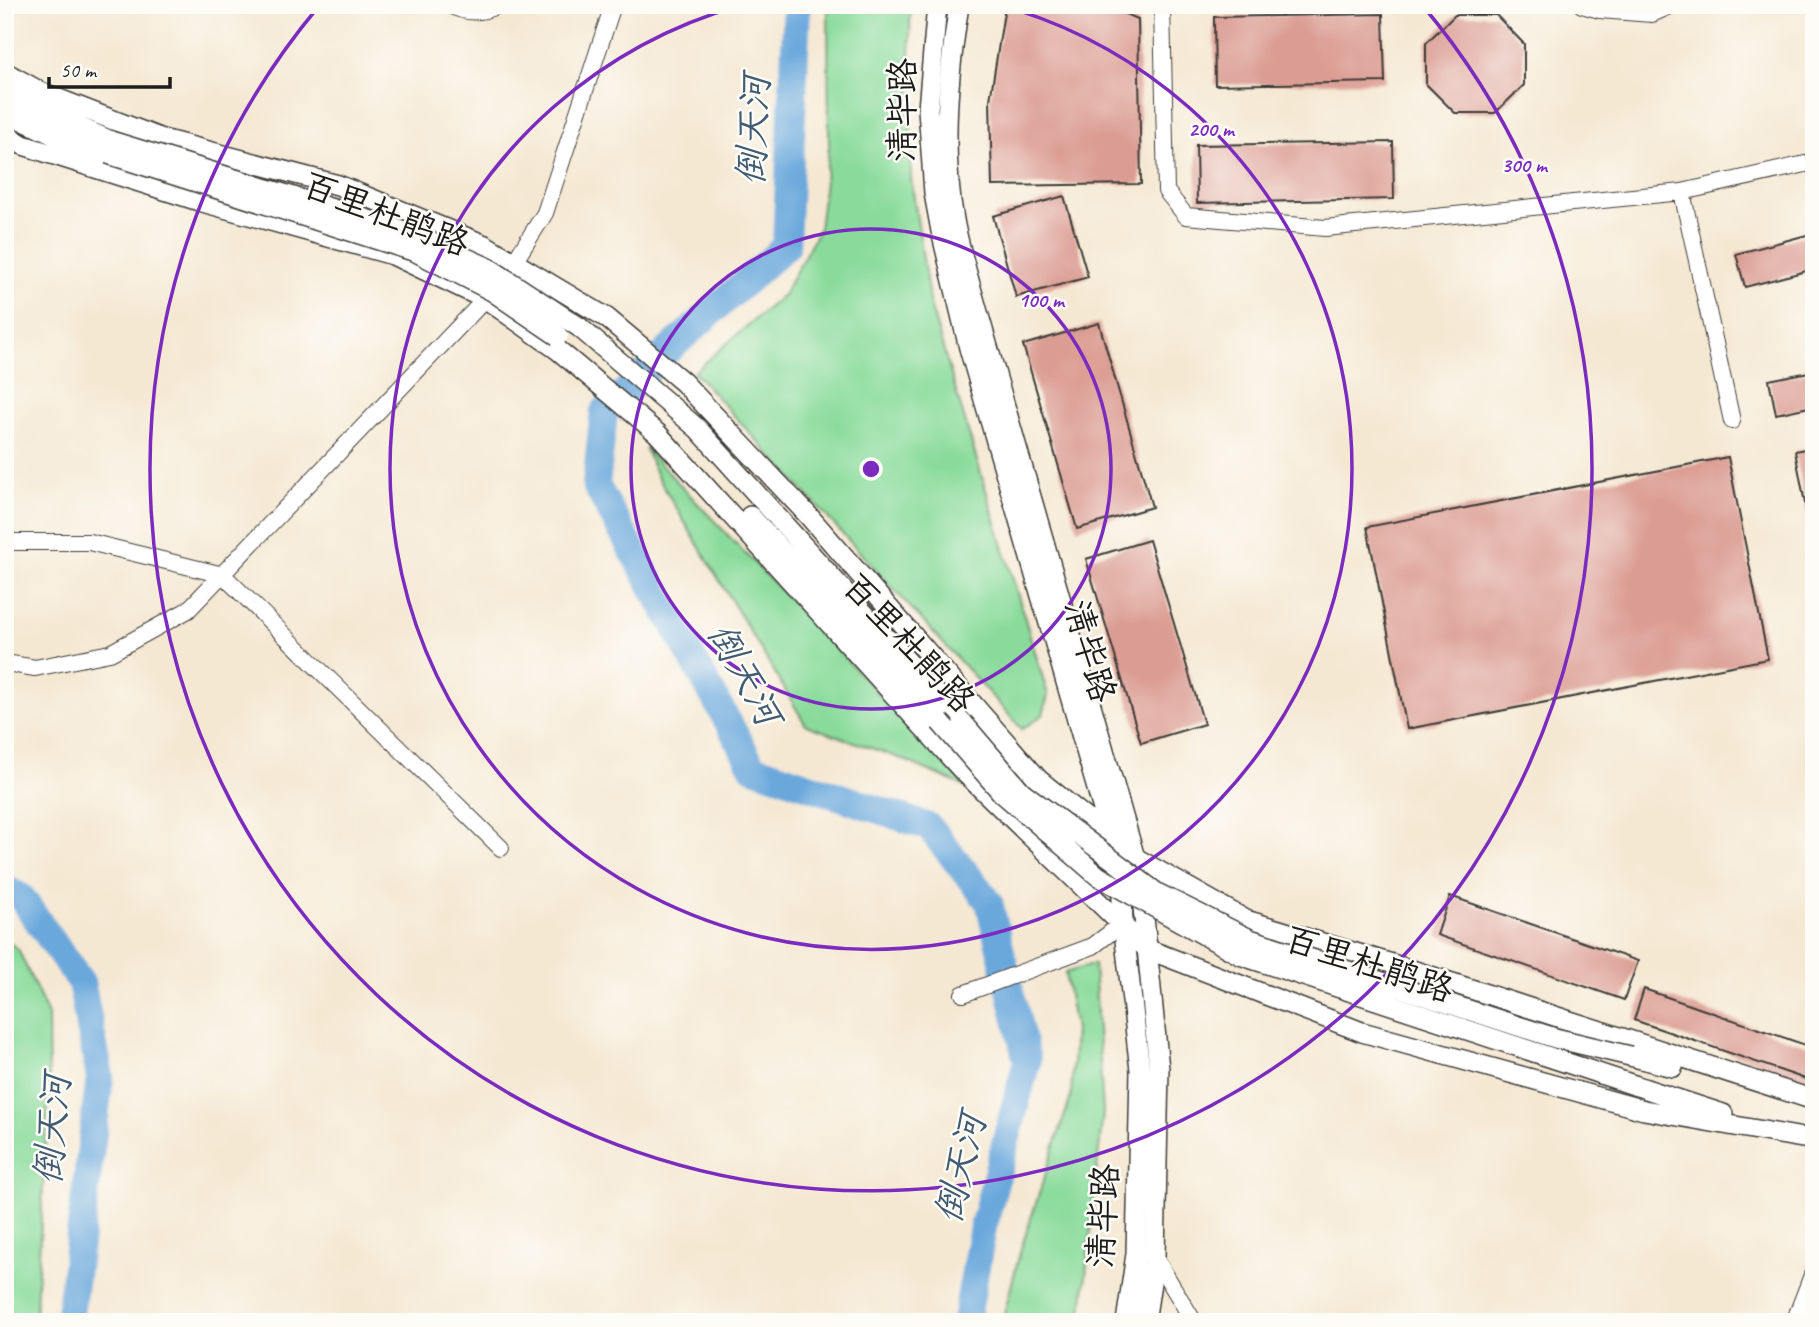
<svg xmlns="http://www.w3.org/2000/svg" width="1819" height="1327" font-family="Caveat,'LXGW WenKai TC',sans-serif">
  <rect width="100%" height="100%" fill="#fdfcf7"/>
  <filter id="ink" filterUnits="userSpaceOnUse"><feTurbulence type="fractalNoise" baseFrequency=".0143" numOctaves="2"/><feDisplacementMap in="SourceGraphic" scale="14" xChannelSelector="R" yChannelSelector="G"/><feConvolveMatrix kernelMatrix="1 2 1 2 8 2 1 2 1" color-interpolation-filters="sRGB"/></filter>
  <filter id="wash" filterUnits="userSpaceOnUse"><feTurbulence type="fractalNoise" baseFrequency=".00686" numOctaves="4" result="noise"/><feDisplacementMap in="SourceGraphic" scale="28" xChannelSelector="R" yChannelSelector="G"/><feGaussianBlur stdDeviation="1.57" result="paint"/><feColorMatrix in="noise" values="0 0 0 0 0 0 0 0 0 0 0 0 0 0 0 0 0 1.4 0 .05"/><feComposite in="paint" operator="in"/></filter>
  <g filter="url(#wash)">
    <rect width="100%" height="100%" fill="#f5e8d3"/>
    <path fill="#8adb9b" stroke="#537c5c" stroke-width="2" d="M828,5H910L911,178L930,305L1048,695L1043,715L1022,729L694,372L784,294L819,229L829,147Z
      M645,448L968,788L902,759L806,725L657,476Z
      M5,940L18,949L48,1015L49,1087L35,1322H5Z
      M1094,964L1103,1112L1081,1322H1002L1020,1252L1071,1096L1075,1029L1065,973Z"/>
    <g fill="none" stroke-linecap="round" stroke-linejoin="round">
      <path stroke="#6ba8dc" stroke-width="28" d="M797,5L786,246L673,346L604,412L596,485L753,767L929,827L989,902L1027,1061L983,1227L966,1322
        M5,889L21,897L81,982L100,1077L69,1322"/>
    </g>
    <g id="blocks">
      <path fill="#db9d93" d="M1007,5H1103L1138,19L1141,184L992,186L990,100L1005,6Z
        M1383,14L1385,82L1215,85L1214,17Z
        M1455,15H1496L1524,44V85L1495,113H1455L1426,84V43Z
        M1393,142L1394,199L1197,203L1196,145Z
        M1064,196L1088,277L1016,297L993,216Z
        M1814,233V269L1745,287L1736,254Z
        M1099,323L1152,507L1077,529L1023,345Z
        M1814,371V406L1776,414L1769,380Z
        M1814,447V540H1812L1795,451Z
        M1728,457L1768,659L1407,729L1367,527Z
        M1149,540L1204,724L1141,743L1086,559Z
        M1450,896L1638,961L1624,1000L1437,935Z
        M1644,989L1814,1048V1082L1634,1020Z"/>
    </g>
  </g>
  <g filter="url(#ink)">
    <use href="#blocks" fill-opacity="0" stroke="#3d3b37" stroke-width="2"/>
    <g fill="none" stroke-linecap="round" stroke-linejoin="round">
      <defs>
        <path id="minor" d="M450,5C466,14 482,13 498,5
          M1162,5L1166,191L1186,216L1325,228L1682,192L1814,162
          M1582,5L1600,10L1652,14L1672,5
          M1682,192L1732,421
          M508,272L545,213L613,5
          M5,542H89L223,575L501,848
          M5,663L35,668L110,653L188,610L492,292
          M963,994L1093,946L1123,923
          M1151,1251L1194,1322
          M1794,1322L1814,1270"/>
        <path id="major" d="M937,5L928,109L934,193L941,231L969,348L1111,837
          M959,5C948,76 941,148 954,220C958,243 965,265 971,288L1135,858
          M5,72L41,92L162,139L338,185L485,245L607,318L683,382L807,514L1038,779L1134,857L1246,920L1409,969L1814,1100
          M5,90L31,106L111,141
          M5,112L62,139L108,154
          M5,134L23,145L199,201L393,255L489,301L558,350L657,433L961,769L1147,949L1362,1032L1644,1110L1814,1140
          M579,327L698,429L963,723
          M750,516L940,722
          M1121,876L1123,923L1140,1070L1136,1254L1126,1322
          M1141,887L1159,1069L1155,1256L1145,1322
          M1630,1056L1673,1067
          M1634,1085L1723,1114"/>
      </defs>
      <use href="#minor" stroke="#3d3b37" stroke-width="18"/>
      <use href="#major" stroke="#3d3b37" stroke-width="22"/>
      <use href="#minor" stroke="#fff" stroke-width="16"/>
      <use href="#major" stroke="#fff" stroke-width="19"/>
      <defs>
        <path id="major-bridge" d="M111,141L408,232L489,268L579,327
          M108,154L416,252L492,291L558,336
          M940,722L1002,793L1098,876L1240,955L1634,1085
          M963,723L1021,791L1157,893L1250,939L1555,1038L1630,1056"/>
      </defs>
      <use href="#major-bridge" stroke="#3d3b37" stroke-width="22" stroke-linecap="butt"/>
      <use href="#major-bridge" stroke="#fff" stroke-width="19"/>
    </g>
  </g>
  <g fill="none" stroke="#7b2cbf" stroke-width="3.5">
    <circle cx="871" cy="469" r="240"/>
    <path d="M1000 5A481 481 0 1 1 742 5"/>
    <path d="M1423 6A721 721 0 1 1 319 6"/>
  </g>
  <g text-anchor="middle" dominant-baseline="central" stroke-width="5" stroke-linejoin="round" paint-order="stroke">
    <g font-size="35" fill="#1c1c1c" stroke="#fdfcf7">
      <text transform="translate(902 110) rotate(-90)">清毕路</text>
      <text transform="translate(386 214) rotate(21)">百里杜鹃路</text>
      <text transform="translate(909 643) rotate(47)">百里杜鹃路</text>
      <text transform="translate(1090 651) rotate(74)">清毕路</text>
      <text transform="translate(1369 964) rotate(18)">百里杜鹃路</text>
      <text transform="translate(1103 1216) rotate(-87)">清毕路</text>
    </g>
    <g font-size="37" font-style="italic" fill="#405b72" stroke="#fdfcf7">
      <text transform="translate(753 130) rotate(-87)">倒天河</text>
      <text transform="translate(745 674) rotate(61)">倒天河</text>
      <text transform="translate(52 1129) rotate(-85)">倒天河</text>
      <text transform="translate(960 1168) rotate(-76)">倒天河</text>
    </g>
  </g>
  <circle cx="871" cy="469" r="10" fill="#7b2cbf" stroke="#fdfcf7" stroke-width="3.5"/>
  <g font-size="21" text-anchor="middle" font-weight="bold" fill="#7b2cbf" stroke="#fdfcf7" stroke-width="5" stroke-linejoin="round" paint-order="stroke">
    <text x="1211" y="136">200 m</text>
    <text x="1524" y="172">300 m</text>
    <text x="1041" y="307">100 m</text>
  </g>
  <rect width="1819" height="1327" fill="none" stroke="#fdfcf7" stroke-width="28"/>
  <path d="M49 77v10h121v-10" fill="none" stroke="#1c1c1c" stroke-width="3.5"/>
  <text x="60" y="77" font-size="21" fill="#1c1c1c" stroke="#fdfcf7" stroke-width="5" paint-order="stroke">50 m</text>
</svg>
